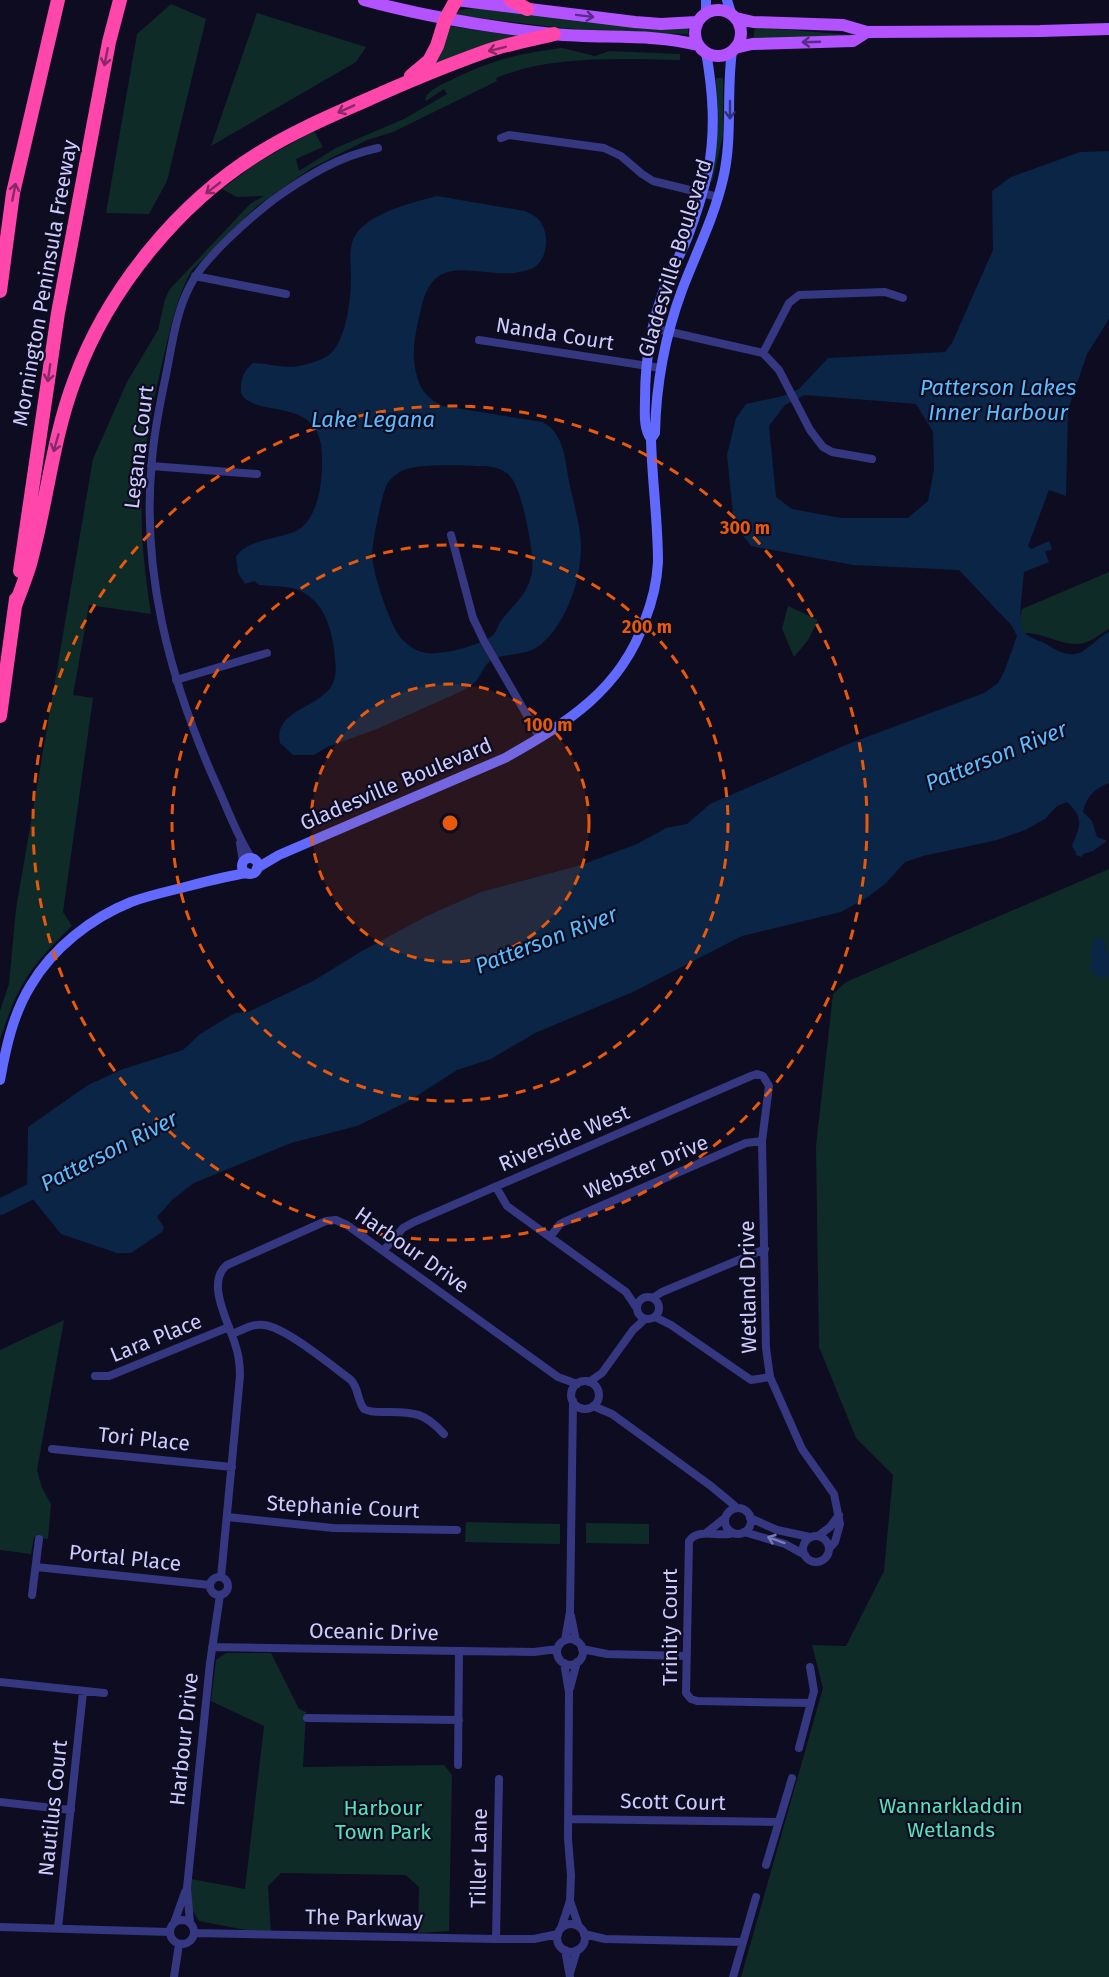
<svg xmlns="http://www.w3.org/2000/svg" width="1109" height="1977" font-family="'Fira Sans',sans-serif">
  <rect width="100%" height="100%" fill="#0e0c21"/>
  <path fill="#0f2b28" d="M171,4L206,19L167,181L149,214L106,213L137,34Z
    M474,8L688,28V34L627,33L562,28L454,15L460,10Z
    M257,13L366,47L356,62L211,146Z
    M450,26L516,36L435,67L436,59Z
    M755,27L850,35V38L793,37L753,39Z
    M562,48L595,56L609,51L680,54V60C619,59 552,55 496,78L497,81L393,132L367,140L335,156L310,169L257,206L192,270C177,296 172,323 165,351C154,397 144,444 142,491C140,533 145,573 151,614L89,605L73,695L93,698L63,912L72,926C31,965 17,986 0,1040V1011L9,984L16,909L93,459L127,382L158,330L165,299L170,289L250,204L264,196L237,197L222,189L258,162L314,131L323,147L296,159L299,171L336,148L404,119L447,94L444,89L426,101L425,99C429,89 441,85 451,80C490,61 519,53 562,48Z
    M716,78H723V135L712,182L710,179L717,117Z
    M1109,572V629C1101,633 1092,641 1084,643C1063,648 1045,632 1024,633L1020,624L1022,609Z
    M788,606L818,620L808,640L794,657L782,629Z
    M1109,869V1977H741L823,1688L812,1645L846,1646L884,1571L893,1475L856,1438L819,1347L816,1146L833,994L846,982Z
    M64,1320L37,1470L42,1488L51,1504L48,1539L34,1537L31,1554L0,1550V1350Z
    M466,1522L560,1524V1544L465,1542Z
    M586,1523L649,1524V1544L586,1543Z
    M226,1653H271L299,1709L306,1712L303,1767L444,1765L452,1775L449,1931L418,1933L419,1887L406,1875L281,1873L268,1886L271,1935L199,1921L191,1908V1879L245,1889L264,1726L211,1701L216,1660Z"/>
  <path fill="#0a2546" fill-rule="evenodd" d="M1109,151V319L1087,354L1068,410L1066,496L1049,490L1028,546L1031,549L1049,541L1052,549L1045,552L1049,562L1024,572C1023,586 1017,622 1024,632C1028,638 1042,641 1048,645C1058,651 1067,657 1079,653C1086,651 1099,637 1109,632V783C1095,789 1086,796 1083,812L1092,821L1097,837L1107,841L1093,851L1083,854L1082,857L1076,855V852L1072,846C1080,825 1085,819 1067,802L1057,806L1045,819L1025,830L997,840L923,856L905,862L886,883L868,897L841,912L742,936L633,992L535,1033L491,1059L457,1070L409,1101L357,1126L291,1143L194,1183L173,1199L157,1217L164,1227L162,1232L131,1253H117L61,1234L27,1192L28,1127L88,1085L123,1069L183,1050L200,1034L235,1013L248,1012L315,980L360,952L427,916L481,892L581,865L637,844L666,828L687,824L710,804L848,744L984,693L998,683L1004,672L1017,636L1012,626L959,570L853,565L751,546L734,524L727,455L736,418L746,404L783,396L799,389L828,358L945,352L952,343L993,250L992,191L1011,177L1080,152ZM805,395L916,404L933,432L934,469L928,501L908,518H841L792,509L776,497L769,426L785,405Z
    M437,196L525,211C531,214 536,216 540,221C550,235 548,262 531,269C487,286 435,242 421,309C417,325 413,343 414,359C416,381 422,397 443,406L542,422C564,432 565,460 569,481C573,501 580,524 581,544C582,578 565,631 534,649C520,656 503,653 490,661C484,666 481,674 477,680C473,685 467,688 462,691L377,729L327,747L314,755H293L280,743C273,710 318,709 332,685C338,674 335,660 334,649C331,624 321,598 296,589C285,586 270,586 259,585L254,581L245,584L238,573L236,557C245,539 282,539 298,530C322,515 324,468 321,444C313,397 253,418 241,393C240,381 243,371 253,363C268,363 283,369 299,366C308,364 321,361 329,355C347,340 351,298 351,276C351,260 347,241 361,228C379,211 413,202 437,196ZM485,466C494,467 504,469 510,476C522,488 535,556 532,572C527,597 514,603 501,621C497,626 497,632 492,636C479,646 437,657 422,652C414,650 405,643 400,637C389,622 373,574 372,555C372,545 382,493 387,484C390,479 395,475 400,472C414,462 467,466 485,466Z
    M1100,937L1105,941L1106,952L1109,954V976L1104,978C1081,970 1095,965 1091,948L1095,946L1092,940Z"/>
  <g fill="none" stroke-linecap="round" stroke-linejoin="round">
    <path stroke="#0a2546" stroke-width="16" d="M0,1207L48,1183"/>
    <path stroke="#353781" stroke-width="8" d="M501,138L509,135L604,148L621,156L642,174L653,181L718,197
      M195,276L286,294
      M653,328L763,353L779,370L810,430L823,447L832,452L872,459
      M479,340L661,368
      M763,353L789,303L799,295L885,292L903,298
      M151,466L257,474
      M451,535L473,618L484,641L540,738
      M176,680L267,653
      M240,843L243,862
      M252,859C235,833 226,804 213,777C169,676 141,571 152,460C154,431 160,403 166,375C172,345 176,311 191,284C204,258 250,218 273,200C305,177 339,156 378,148
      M496,1187L507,1206L626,1292L636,1307
      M550,1237L560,1224L564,1222L746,1143L762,1141
      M384,1250L403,1228L414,1222L751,1076L757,1074L763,1076L769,1086L762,1141L766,1348L770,1377L802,1449L834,1494L840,1524L835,1542L829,1549
      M637 1308a11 11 0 1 1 22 0a11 11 0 1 1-22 0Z
      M653,1298L662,1292L765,1249
      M655,1317L671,1325L751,1380L770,1377
      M232,1334C242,1330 253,1323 264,1325C285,1327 332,1366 351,1380C359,1389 357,1400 364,1409C372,1413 379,1412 388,1412C415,1412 425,1413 444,1434
      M95,1376H109L229,1327
      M571 1395a14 14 0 1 1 28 0a14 14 0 1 1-28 0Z
      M589,1382L602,1373L633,1330L645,1319
      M593,1406L612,1414L711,1486C720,1494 729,1500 737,1508
      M52,1449L232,1467
      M725 1521a13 13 0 1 1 26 0a13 13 0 1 1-26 0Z
      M227,1517L333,1528L457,1530
      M750,1518L777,1530L810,1537
      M744,1532L785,1544L805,1555
      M706,1533L725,1518
      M733,1533C719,1538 699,1527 689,1541L686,1693L691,1699L697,1701L811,1703
      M818,1536L830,1527L839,1515
      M803 1549a13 13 0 1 1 26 0a13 13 0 1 1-26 0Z
      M36,1567L210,1585
      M210 1586a9 9 0 1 1 18 0a9 9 0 1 1-18 0Z
      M221,1577L240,1376C240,1365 239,1355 235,1344C229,1323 205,1282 227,1265L326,1221L336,1220L347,1225L558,1377L577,1384
      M32,1595L39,1539
      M571,1616L576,1641
      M557 1652a13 13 0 1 1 26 0a13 13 0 1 1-26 0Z
      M565,1640L570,1612L573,1401
      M212,1647L534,1652L557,1649
      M582,1649L607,1654L685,1656
      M564,1663L569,1692L568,1839L571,1875L570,1901L579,1927
      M0,1682L104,1693
      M570,1688L577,1662
      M307,1718L459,1720
      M799,1748L814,1691L810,1667
      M458,1765L459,1651
      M0,1802L71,1810
      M568,1819L778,1822
      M766,1865L792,1778
      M170 1932a12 12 0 1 1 24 0a12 12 0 1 1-24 0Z
      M174,1923L185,1892
      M190,1923L187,1888L210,1663L220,1595
      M557 1938a14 14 0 1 1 28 0a14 14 0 1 1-28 0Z
      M0,1927L170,1932
      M58,1928L83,1692
      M561,1928L570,1901
      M195,1933L496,1939H534L558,1934
      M584,1934L605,1939L743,1942
      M496,1939L499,1779
      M565,1950L570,1977
      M570,1973L577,1950
      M174,1977L179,1944
      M733,1977L756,1897"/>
    <path stroke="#6269ff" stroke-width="10" d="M727,0L731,13
      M706,13V0
      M651,439L655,433C656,385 665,336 682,290C696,253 714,218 723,179C733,137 726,94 732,51
      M242 866a8 8 0 1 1 16 0a8 8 0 1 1-16 0Z
      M257,868L279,855L505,758C567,723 621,690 645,620C652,602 657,582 658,562C658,521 652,480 651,439C643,428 645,412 645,399C645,359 652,319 667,282C673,267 682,252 688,236C696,215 703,193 708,171C716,130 713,92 706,52
      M0,1080C6,1047 13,1014 31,985C53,948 91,918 131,902C150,895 170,891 189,886C208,881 227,876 247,873"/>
    <path stroke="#b352ff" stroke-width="12" d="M364,0C426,17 489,27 553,34C601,39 651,33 698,45
      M456,0L635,22L661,24L697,22
      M695 33a23 23 0 1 1 46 0a23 23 0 1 1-46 0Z
      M736,18L753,22L843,25L867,32L1040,31L1109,29
      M735,48L752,44L853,41L867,32"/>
    <path stroke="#ff46ab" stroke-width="14" d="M511,0L527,9
      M411,76L429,61L437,46L445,20L456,0
      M0,291L13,193L58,0
      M20,571L58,313L109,42L120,0
      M15,606C20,592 26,578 30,564C47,503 52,439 75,379C108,289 179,202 261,152C293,132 328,117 362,102C402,84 442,67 484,52C506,44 531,40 554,34
      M0,716L16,599"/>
  </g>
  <defs><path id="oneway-shaft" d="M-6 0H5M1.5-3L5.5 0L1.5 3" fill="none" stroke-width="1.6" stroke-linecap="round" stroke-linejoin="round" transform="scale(1.5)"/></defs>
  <g stroke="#582c85">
    <use href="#oneway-shaft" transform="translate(585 16) rotate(7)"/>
    <use href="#oneway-shaft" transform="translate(811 42) rotate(178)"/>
  </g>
  <g stroke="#862966">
    <use href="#oneway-shaft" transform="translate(497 49) rotate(166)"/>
    <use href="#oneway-shaft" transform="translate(106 57) rotate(101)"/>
    <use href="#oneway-shaft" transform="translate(346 109) rotate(156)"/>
    <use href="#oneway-shaft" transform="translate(213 188) rotate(142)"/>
    <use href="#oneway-shaft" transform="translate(14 192) rotate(-79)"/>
    <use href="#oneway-shaft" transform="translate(49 373) rotate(98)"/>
    <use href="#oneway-shaft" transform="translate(56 443) rotate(106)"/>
  </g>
  <use stroke="#30317a" href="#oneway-shaft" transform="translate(730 110) rotate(90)"/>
  <use stroke="#7a7aba" href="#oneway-shaft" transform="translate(776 1540) rotate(-160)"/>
  <circle cx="450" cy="823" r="139" fill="#e8590c" fill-opacity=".12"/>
  <g fill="none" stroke="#e8590c" stroke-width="3" stroke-dasharray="10 8">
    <circle cx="450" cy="823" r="139"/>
    <circle cx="450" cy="823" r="278"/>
    <circle cx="450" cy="823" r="417"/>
  </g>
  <g text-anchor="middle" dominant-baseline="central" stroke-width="4.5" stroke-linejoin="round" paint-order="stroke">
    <g font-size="21" fill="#cecbff" stroke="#0e0c21">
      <text transform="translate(675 258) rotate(-73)">Gladesville Boulevard</text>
      <text transform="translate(45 283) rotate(-80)">Mornington Peninsula Freeway</text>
      <text transform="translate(555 334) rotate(9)">Nanda Court</text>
      <text transform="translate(139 447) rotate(-83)">Legana Court</text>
      <text transform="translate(396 784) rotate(-23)">Gladesville Boulevard</text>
      <text transform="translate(564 1138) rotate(-23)">Riverside West</text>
      <text transform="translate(646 1167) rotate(-23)">Webster Drive</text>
      <text transform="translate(412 1250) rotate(35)">Harbour Drive</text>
      <text transform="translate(748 1287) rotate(-91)">Wetland Drive</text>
      <text transform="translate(156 1338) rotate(-22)">Lara Place</text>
      <text transform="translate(144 1439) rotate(6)">Tori Place</text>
      <text transform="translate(343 1507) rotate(3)">Stephanie Court</text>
      <text transform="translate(125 1558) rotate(6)">Portal Place</text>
      <text transform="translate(670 1627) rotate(-90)">Trinity Court</text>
      <text transform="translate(374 1632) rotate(1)">Oceanic Drive</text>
      <text transform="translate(184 1739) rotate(-84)">Harbour Drive</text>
      <text transform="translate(673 1802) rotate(1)">Scott Court</text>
      <text transform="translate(53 1808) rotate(-84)">Nautilus Court</text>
      <text transform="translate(479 1858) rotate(-89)">Tiller Lane</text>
      <text transform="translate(364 1918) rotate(1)">The Parkway</text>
    </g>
    <g font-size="21" fill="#53e3b6" stroke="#0e0c21">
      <text x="951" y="1806">Wannarkladdin<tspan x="951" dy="24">Wetlands</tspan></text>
      <text x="383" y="1808">Harbour<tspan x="383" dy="24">Town Park</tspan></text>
    </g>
    <g font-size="22" font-style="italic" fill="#59bdff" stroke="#0e0c21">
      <text x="998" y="387">Patterson Lakes<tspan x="998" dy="25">Inner Harbour</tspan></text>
      <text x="373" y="419">Lake Legana</text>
      <text transform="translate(996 756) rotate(-22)">Patterson River</text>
      <text transform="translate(546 940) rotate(-21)">Patterson River</text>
      <text transform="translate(109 1151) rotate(-27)">Patterson River</text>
    </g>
  </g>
  <circle cx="450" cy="823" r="9" fill="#e8590c" stroke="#0e0c21" stroke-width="3"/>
  <g font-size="18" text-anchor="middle" font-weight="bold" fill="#e8590c" stroke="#0e0c21" stroke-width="4.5" stroke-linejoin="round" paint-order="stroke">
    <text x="745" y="534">300 m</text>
    <text x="647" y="633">200 m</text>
    <text x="548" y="731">100 m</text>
  </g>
</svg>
